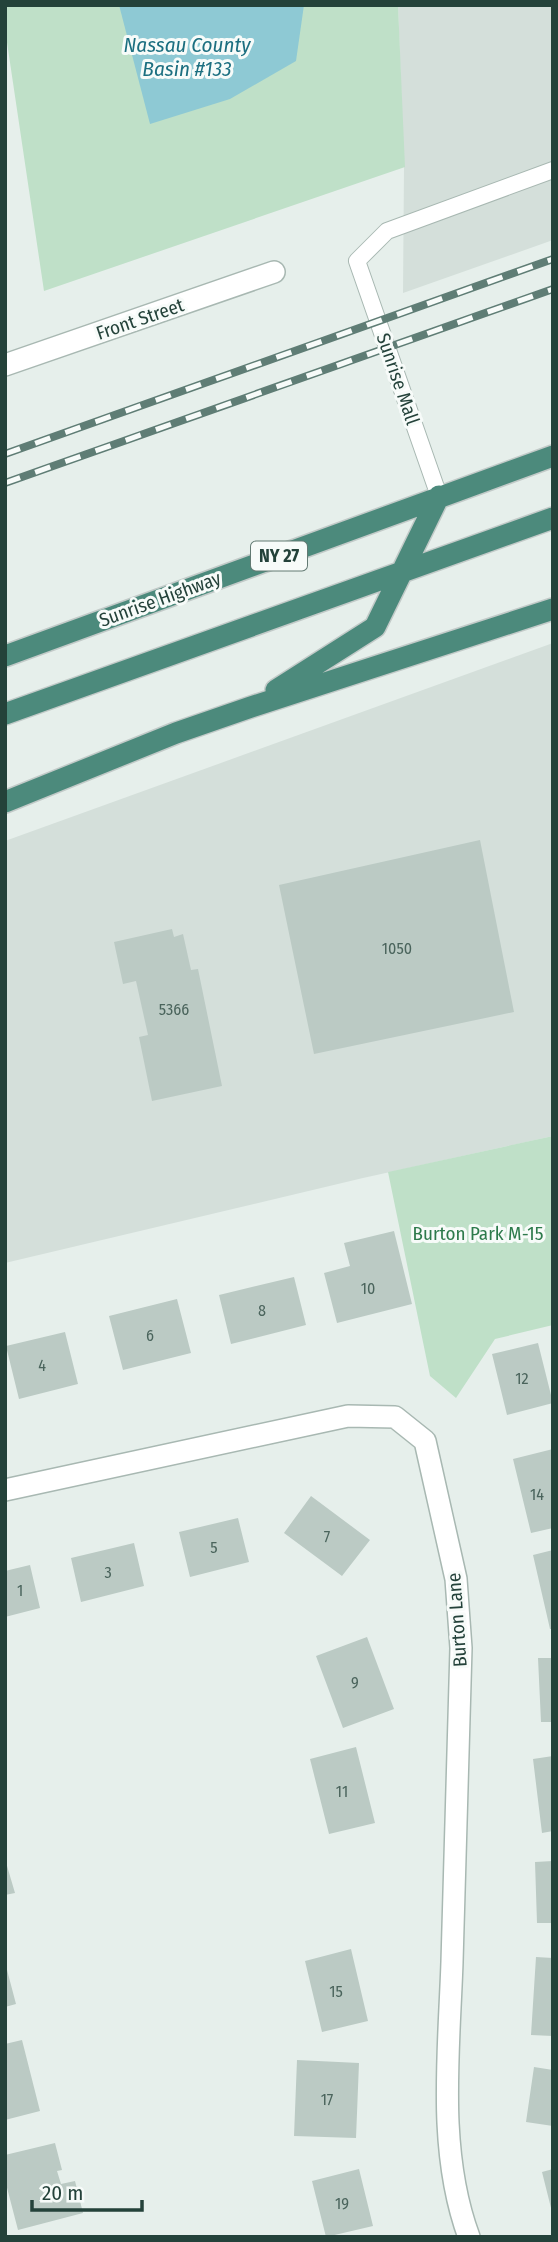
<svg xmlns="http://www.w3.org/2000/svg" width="558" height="2242" font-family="'Fira Sans Condensed',sans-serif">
  <rect width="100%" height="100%" fill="#e6efeb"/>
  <path fill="#d4dfda" d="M398,5H553V240L403,293L404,168Z
    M553,643V1136L363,1178L5,1263V841Z"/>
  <path fill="#bfe0c8" d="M5,5H398L405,167L44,291L5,29Z
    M553,1136V1325L495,1339L456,1398L430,1376L388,1172Z"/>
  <path fill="#8ec9d4" d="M119,5H304L296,61L230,99L150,124Z"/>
  <path fill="#bbcac4" d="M480,840L514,1012L314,1054L279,885Z
    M172,929L174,937L183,934L191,970L198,969L222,1086L152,1101L139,1037L148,1035L136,981L123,984L114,942Z
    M394,1231L412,1304L337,1323L324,1273L350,1266L344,1243Z
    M294,1277L306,1325L231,1344L219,1295Z
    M177,1299L191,1353L123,1370L109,1316Z
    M65,1332L78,1384L19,1399L6,1346Z
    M538,1343L553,1403L507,1415L492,1354Z
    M553,1449V1528L531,1533L513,1459Z
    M311,1496L370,1540L342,1576L284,1533Z
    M238,1518L249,1562L190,1577L179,1532Z
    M134,1543L144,1586L81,1602L71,1558Z
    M553,1550V1629H550L533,1555Z
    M30,1565L40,1608L5,1617V1571Z
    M367,1637L394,1709L343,1728L316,1656Z
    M538,1658H553V1722H541Z
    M356,1747L375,1823L329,1834L310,1759Z
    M553,1756V1831L542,1833L533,1759Z
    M5,1859L15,1893L5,1895Z
    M553,1861V1923H537L535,1862Z
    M351,1949L368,2021L322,2032L305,1961Z
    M536,1957L553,1958V2036L531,2035Z
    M6,1966L16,2004L5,2007V1967Z
    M22,2040L40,2111L5,2120V2044Z
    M297,2060L359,2063L356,2138L294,2136Z
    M534,2067L553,2070V2126L526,2122Z
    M55,2143L62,2170L57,2171L61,2184L75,2181L83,2213L18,2230L5,2180V2155Z
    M359,2169L373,2226L326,2237L312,2181Z
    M553,2169V2212H552L542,2172Z"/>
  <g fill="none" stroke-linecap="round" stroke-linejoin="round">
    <defs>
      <path id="service" d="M439,496L357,261L387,231L553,170"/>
      <path id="minor" d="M5,365L274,272
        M5,1490L348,1416L395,1417L425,1441L456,1579L461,1648C458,1752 455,1857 452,1962C449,2052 437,2151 469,2237"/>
      <path id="trunk" d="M5,656L553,456
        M276,690L375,627L439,496
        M5,714L553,518
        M5,802L176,733L251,707L553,609"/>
    </defs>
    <use href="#service" stroke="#a8b8b2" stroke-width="18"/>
    <use href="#minor" stroke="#a8b8b2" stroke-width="24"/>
    <use href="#trunk" stroke="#c2cac8" stroke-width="24"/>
    <use href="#service" stroke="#fff" stroke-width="16"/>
    <use href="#minor" stroke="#fff" stroke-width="21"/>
    <use href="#trunk" stroke="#4c8a7c" stroke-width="21"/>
    <defs>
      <path id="rail" d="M5,454L553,259
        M5,483L553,289"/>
    </defs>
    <use href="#rail" stroke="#5f7d75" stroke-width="8"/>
    <use href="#rail" stroke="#f7fbf9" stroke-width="5" stroke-dasharray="16" stroke-linecap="butt"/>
  </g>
  <g text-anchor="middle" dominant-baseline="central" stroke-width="6" stroke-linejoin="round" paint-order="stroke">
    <g font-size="16" fill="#4a645c">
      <text x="397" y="948">1050</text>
      <text x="174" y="1009">5366</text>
      <text x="368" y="1288">10</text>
      <text x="262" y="1310">8</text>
      <text x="150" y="1335">6</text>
      <text x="42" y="1365">4</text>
      <text x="522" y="1378">12</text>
      <text x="537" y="1494">14</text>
      <text x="327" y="1536">7</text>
      <text x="214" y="1547">5</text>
      <text x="108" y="1572">3</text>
      <text x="20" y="1590">1</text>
      <text x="355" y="1682">9</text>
      <text x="342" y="1791">11</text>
      <text x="336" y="1991">15</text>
      <text x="327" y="2099">17</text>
      <text x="342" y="2203">19</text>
    </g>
    <rect fill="#f7fbf9" stroke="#637a73" stroke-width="2" x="251" y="541.5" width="56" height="29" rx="5"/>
    <g font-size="18" font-weight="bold" fill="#24423a">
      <text x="279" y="556">NY 27</text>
    </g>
    <g font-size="19" fill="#24423a" stroke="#f7fbf9">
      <text transform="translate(140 319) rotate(-19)">Front Street</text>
      <text transform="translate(398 379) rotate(71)">Sunrise Mall</text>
      <text transform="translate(160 599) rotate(-20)">Sunrise Highway</text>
      <text transform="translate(457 1620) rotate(-94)">Burton Lane</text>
    </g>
    <g font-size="19" fill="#2d7a4b" stroke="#f7fbf9">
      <text x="478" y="1233">Burton Park M-15</text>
    </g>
    <g font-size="21" font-style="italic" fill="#1c6f80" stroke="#f7fbf9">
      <text x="187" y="45">Nassau County<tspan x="187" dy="24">Basin #133</tspan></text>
    </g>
  </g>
  <rect width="558" height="2242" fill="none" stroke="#24423a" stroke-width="14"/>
  <path d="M32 2200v10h110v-10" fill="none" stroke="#24423a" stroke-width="3.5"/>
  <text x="42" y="2200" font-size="21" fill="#24423a" stroke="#f7fbf9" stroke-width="5" paint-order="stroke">20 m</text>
</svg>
